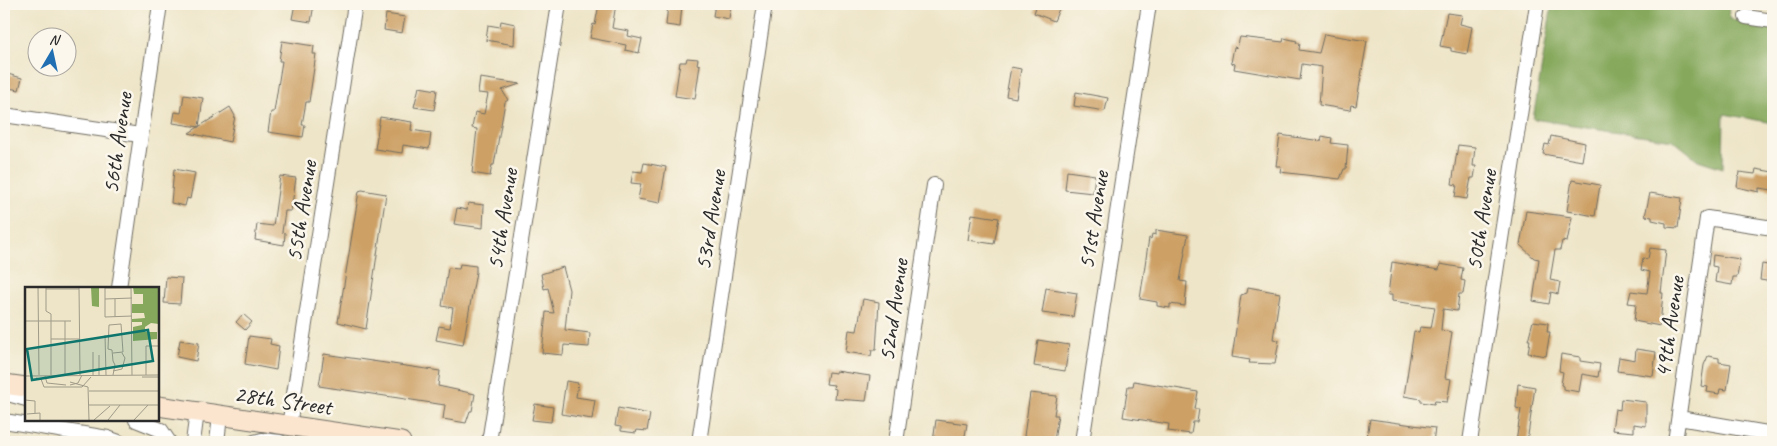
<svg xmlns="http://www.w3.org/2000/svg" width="1777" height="446" font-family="Caveat,sans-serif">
  <rect width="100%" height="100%" fill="#fbf7ec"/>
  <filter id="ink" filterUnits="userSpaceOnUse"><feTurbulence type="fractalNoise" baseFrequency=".02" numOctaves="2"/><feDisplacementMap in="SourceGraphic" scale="10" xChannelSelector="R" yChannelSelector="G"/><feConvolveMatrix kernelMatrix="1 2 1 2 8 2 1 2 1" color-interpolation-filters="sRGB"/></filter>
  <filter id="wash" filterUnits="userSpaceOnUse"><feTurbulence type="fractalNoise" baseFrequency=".0096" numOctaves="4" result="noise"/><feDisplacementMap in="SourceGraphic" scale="20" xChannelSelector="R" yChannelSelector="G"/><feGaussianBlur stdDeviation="1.12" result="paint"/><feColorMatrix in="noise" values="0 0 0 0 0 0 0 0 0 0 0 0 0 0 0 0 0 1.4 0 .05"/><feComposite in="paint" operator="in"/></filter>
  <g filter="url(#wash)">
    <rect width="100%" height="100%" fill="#eee5c8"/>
    <path fill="#85a85c" stroke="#586a44" d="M1552,4H1730L1729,19L1773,25V123L1724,114L1723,168L1698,160L1673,140L1533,119Z"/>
    <g id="blocks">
      <path fill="#cda166" d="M295,4H314L311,22L292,19Z
        M599,4H616L612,28L629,31L628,36L642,39L639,53L625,50L626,45L590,38L593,24L595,25Z
        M668,4H682L680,27L666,25Z
        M715,4H731L729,19L713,16Z
        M1037,4H1061L1054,21L1034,13Z
        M1447,13L1462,15L1460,24L1472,27L1467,54L1451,51V48L1440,46Z
        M386,14L405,17L402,33L384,30Z
        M501,21L515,24L514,45L486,40L488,25L500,27Z
        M1324,34L1367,41L1356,106L1351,105L1350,110L1319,105L1322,67L1302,64L1300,80L1234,69L1235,64L1231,63L1234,47L1237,48L1240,37L1283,42L1284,38L1297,41L1296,43H1300L1299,50L1319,53Z
        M282,41L314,46L313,54H316L309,102H306L302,125H305L303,137L268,132L271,112H274L282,61H279Z
        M687,58L698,59L697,64L700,65L695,99L675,96L680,62H686Z
        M1011,67L1021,69L1016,98L1006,96Z
        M4,73L22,78L19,90L4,87Z
        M480,78L520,84L502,90L508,100L505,102L494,165H492L490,176L472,173L477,129L472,128L475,112L484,114L488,94L478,93Z
        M419,87L437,90L434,110L414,107Z
        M1076,92L1108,98L1105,111L1074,106Z
        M184,95L203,98L199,127L173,123L175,112L181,113Z
        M230,107L235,116L230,142L189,133Z
        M380,117L412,122L411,130L431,133L429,149L403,145L402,153L375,149Z
        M1280,135L1321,141L1322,136L1332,138L1331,143L1348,145L1346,169H1344L1340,179L1280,172L1281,166H1276Z
        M1551,136L1585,143L1582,161L1543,154L1545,144L1549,145Z
        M1458,145L1475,147L1473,166H1476L1474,178H1471L1467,199L1455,197L1457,185L1452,184Z
        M644,163L666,167L660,203L638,199L641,184L631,183L633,171L642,172Z
        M174,169L195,173L190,199L187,198L185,206L171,203Z
        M1756,169L1773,172V190L1759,188V192L1737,187L1739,172L1755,174Z
        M1067,171L1095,175L1093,193L1065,190Z
        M280,176L296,178L291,211H285L282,232L285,233L284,245L255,240L257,224L273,226Z
        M1572,180L1600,185L1595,216L1567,211Z
        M362,190L386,194L366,329L338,322L359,191Z
        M1650,193L1682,198L1678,228L1666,227V223L1652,220V217L1645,216Z
        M468,203L484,205L483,228L454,224L457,208L467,210Z
        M1526,211L1572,217L1567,242L1562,241L1560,250H1555L1550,280L1560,282L1558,294L1551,292L1549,304L1533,301L1539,259L1534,258L1520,245Z
        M972,214L999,218L994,244L968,240Z
        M1156,230L1188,235L1180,281L1187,282L1185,306L1170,304V308L1157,306V302L1140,299L1149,238L1151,239L1152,234L1156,235Z
        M1650,248L1666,250L1661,293H1663L1660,326L1634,321L1636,304L1628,303L1631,291L1647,293L1650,272L1641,270L1643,258L1648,259Z
        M1713,255L1740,259L1737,277H1733L1732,285L1715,282L1717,267L1712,266Z
        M1392,262L1439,270L1440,264L1463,268L1461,280L1465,281L1463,294H1459L1457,311L1443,309L1441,330L1452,332L1445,378L1451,379L1447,402L1435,401L1434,404L1421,402V399L1404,396L1414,331L1419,332L1420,327L1431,328L1435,307L1392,301V295H1388Z
        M460,264L476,266V272L463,345L436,340L439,326L450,328L453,308L442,306L448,268L459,269Z
        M1762,264L1773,266V282L1760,280Z
        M563,267L569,290L565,330L590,333L589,347L564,345L563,355L542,353L546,312L554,313L548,288L544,289L541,274Z
        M166,277L182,278L180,304L164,303Z
        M1248,287L1280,293L1273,339L1279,340L1275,364L1249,363L1250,360L1232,357L1241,295L1247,293Z
        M1046,288L1077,293L1073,317L1042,313Z
        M863,299L879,302L876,350H872L871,356L846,352L849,330L857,331Z
        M243,314L252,322L245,330L236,322Z
        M1533,321L1548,323L1547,332H1550L1546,356L1528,353L1530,340H1528Z
        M249,336L271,339L270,344L279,346L276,370L245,364Z
        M180,340L199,343L196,361L177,357Z
        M1038,340L1069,345L1065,371L1034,366Z
        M1636,349L1656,352L1653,376L1617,371L1619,357L1635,360Z
        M324,354L440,371L438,386L475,394L472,411H470L466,423L443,419L445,405L319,386Z
        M1561,354L1580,357V361L1600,364L1598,377L1582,374L1579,392L1563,389V386L1561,385L1563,372L1559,371Z
        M1708,356L1719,358V362L1731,364L1727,390L1720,389L1719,394L1707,392L1708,387L1701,386L1704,365Z
        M836,371L870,376L866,401L835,399L836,389L833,388L834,385L826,384L828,372L836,373Z
        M566,381L578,383L576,397L595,400L592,419L561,414Z
        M1134,381L1198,392L1195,409H1199L1197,422H1193L1191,434L1168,431L1169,424L1123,417L1128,386H1133Z
        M1518,384L1535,387L1527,442H1516L1521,409L1516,408Z
        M1030,393L1057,396L1054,415H1058L1054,441L1024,436Z
        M1621,399L1646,402V426L1634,424V432L1612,430L1615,409L1620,410Z
        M535,404L553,407L551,422L532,420Z
        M618,408L650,414L647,431L637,430L636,433L621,431V427L615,426Z
        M1370,419L1435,428L1433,442H1366Z
        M936,420L967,424L964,442H933Z"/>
    </g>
  </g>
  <g filter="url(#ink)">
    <use href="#blocks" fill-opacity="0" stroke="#6f6c62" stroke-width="1"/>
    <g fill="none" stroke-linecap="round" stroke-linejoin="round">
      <defs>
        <path id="minor" d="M1746,17L1773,21
          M4,115L140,135
          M119,288L160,4
          M4,393L26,399
          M1679,418L1773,434
          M136,420L161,430L169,442
          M4,421L108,438L119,442
          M289,426L355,4
          M193,442L197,412
          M217,442L220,416
          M254,442L262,440L280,442
          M489,442L559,4
          M699,442L765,4
          M896,442L934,185
          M1082,442L1149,4
          M1470,442L1537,4
          M1675,442L1707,218L1773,228"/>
        <path id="secondary" d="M4,384L26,387
          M158,406L401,442"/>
      </defs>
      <use href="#minor" stroke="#6f6c62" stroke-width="16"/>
      <use href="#secondary" stroke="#6f6c62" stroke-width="21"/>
      <use href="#minor" stroke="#fff" stroke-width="14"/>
      <use href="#secondary" stroke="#fbe5cf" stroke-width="19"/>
    </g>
  </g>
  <g text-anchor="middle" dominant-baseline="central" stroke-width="5" stroke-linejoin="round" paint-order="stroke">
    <g font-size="24" fill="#2b2b2b" stroke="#fbf7ec">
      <text transform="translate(117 143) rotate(-82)">56th Avenue</text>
      <text transform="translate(301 211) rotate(-81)">55th Avenue</text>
      <text transform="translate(502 219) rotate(-81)">54th Avenue</text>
      <text transform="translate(710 220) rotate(-81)">53rd Avenue</text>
      <text transform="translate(1093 220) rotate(-81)">51st Avenue</text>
      <text transform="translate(1481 220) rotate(-81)">50th Avenue</text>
      <text transform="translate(893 310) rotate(-82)">52nd Avenue</text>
      <text transform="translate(1669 327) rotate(-82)">49th Avenue</text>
      <text transform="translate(283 400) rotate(8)">28th Street</text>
    </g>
  </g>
  <g transform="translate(25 287)">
    <rect width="134" height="134" fill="#eee5c8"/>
    <path d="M66,0H74V20L67,19ZM108,0L134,1V37L126,36L120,40V45H132V52L108,54V40L117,38V35H107V32L120,31L119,26H107V17H118V7H109Z" fill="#85a85c"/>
    <path fill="none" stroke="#a09b89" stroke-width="1" d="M13,0L14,88M21,0V24L26,27V88M54,0L55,88M80,0V30L107,29M106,0L107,88M80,1H106M21,2H54M80,12L107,11M90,12V30M0,34H46M40,34V88M80,48L81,88M0,52V89M26,52H54M68,65V88M88,66L98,65L96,37L84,38L83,62L87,63L88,74L90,78L88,88M74,68V88M88,84L97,82L100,71L97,66M121,88V59H134M0,89L134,88M20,89L22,96L41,98M117,90H134M11,91L16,92L19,100H57L66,90M45,95L63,100L64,133M45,98L53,96L57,88M64,104H134M0,113L10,114V126M64,118H134M2,127L15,126V133M69,133L85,119M83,133L95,118M109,133L123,118"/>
    <path fill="#0f766e" fill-opacity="0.15" stroke="#0f766e" stroke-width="2.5" d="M123,43L128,74L7,93L2,62Z"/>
    <rect width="134" height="134" fill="none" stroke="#2b2b2b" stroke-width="2.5"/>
  </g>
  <rect width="1777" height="446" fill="none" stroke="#fbf7ec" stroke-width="20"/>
  <g transform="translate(52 52) rotate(9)"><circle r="24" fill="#fbf7ec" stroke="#a8a59f"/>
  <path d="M0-4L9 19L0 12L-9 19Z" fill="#1f6fb2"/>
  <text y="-8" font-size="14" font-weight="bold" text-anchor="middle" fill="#2b2b2b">N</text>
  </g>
</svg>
